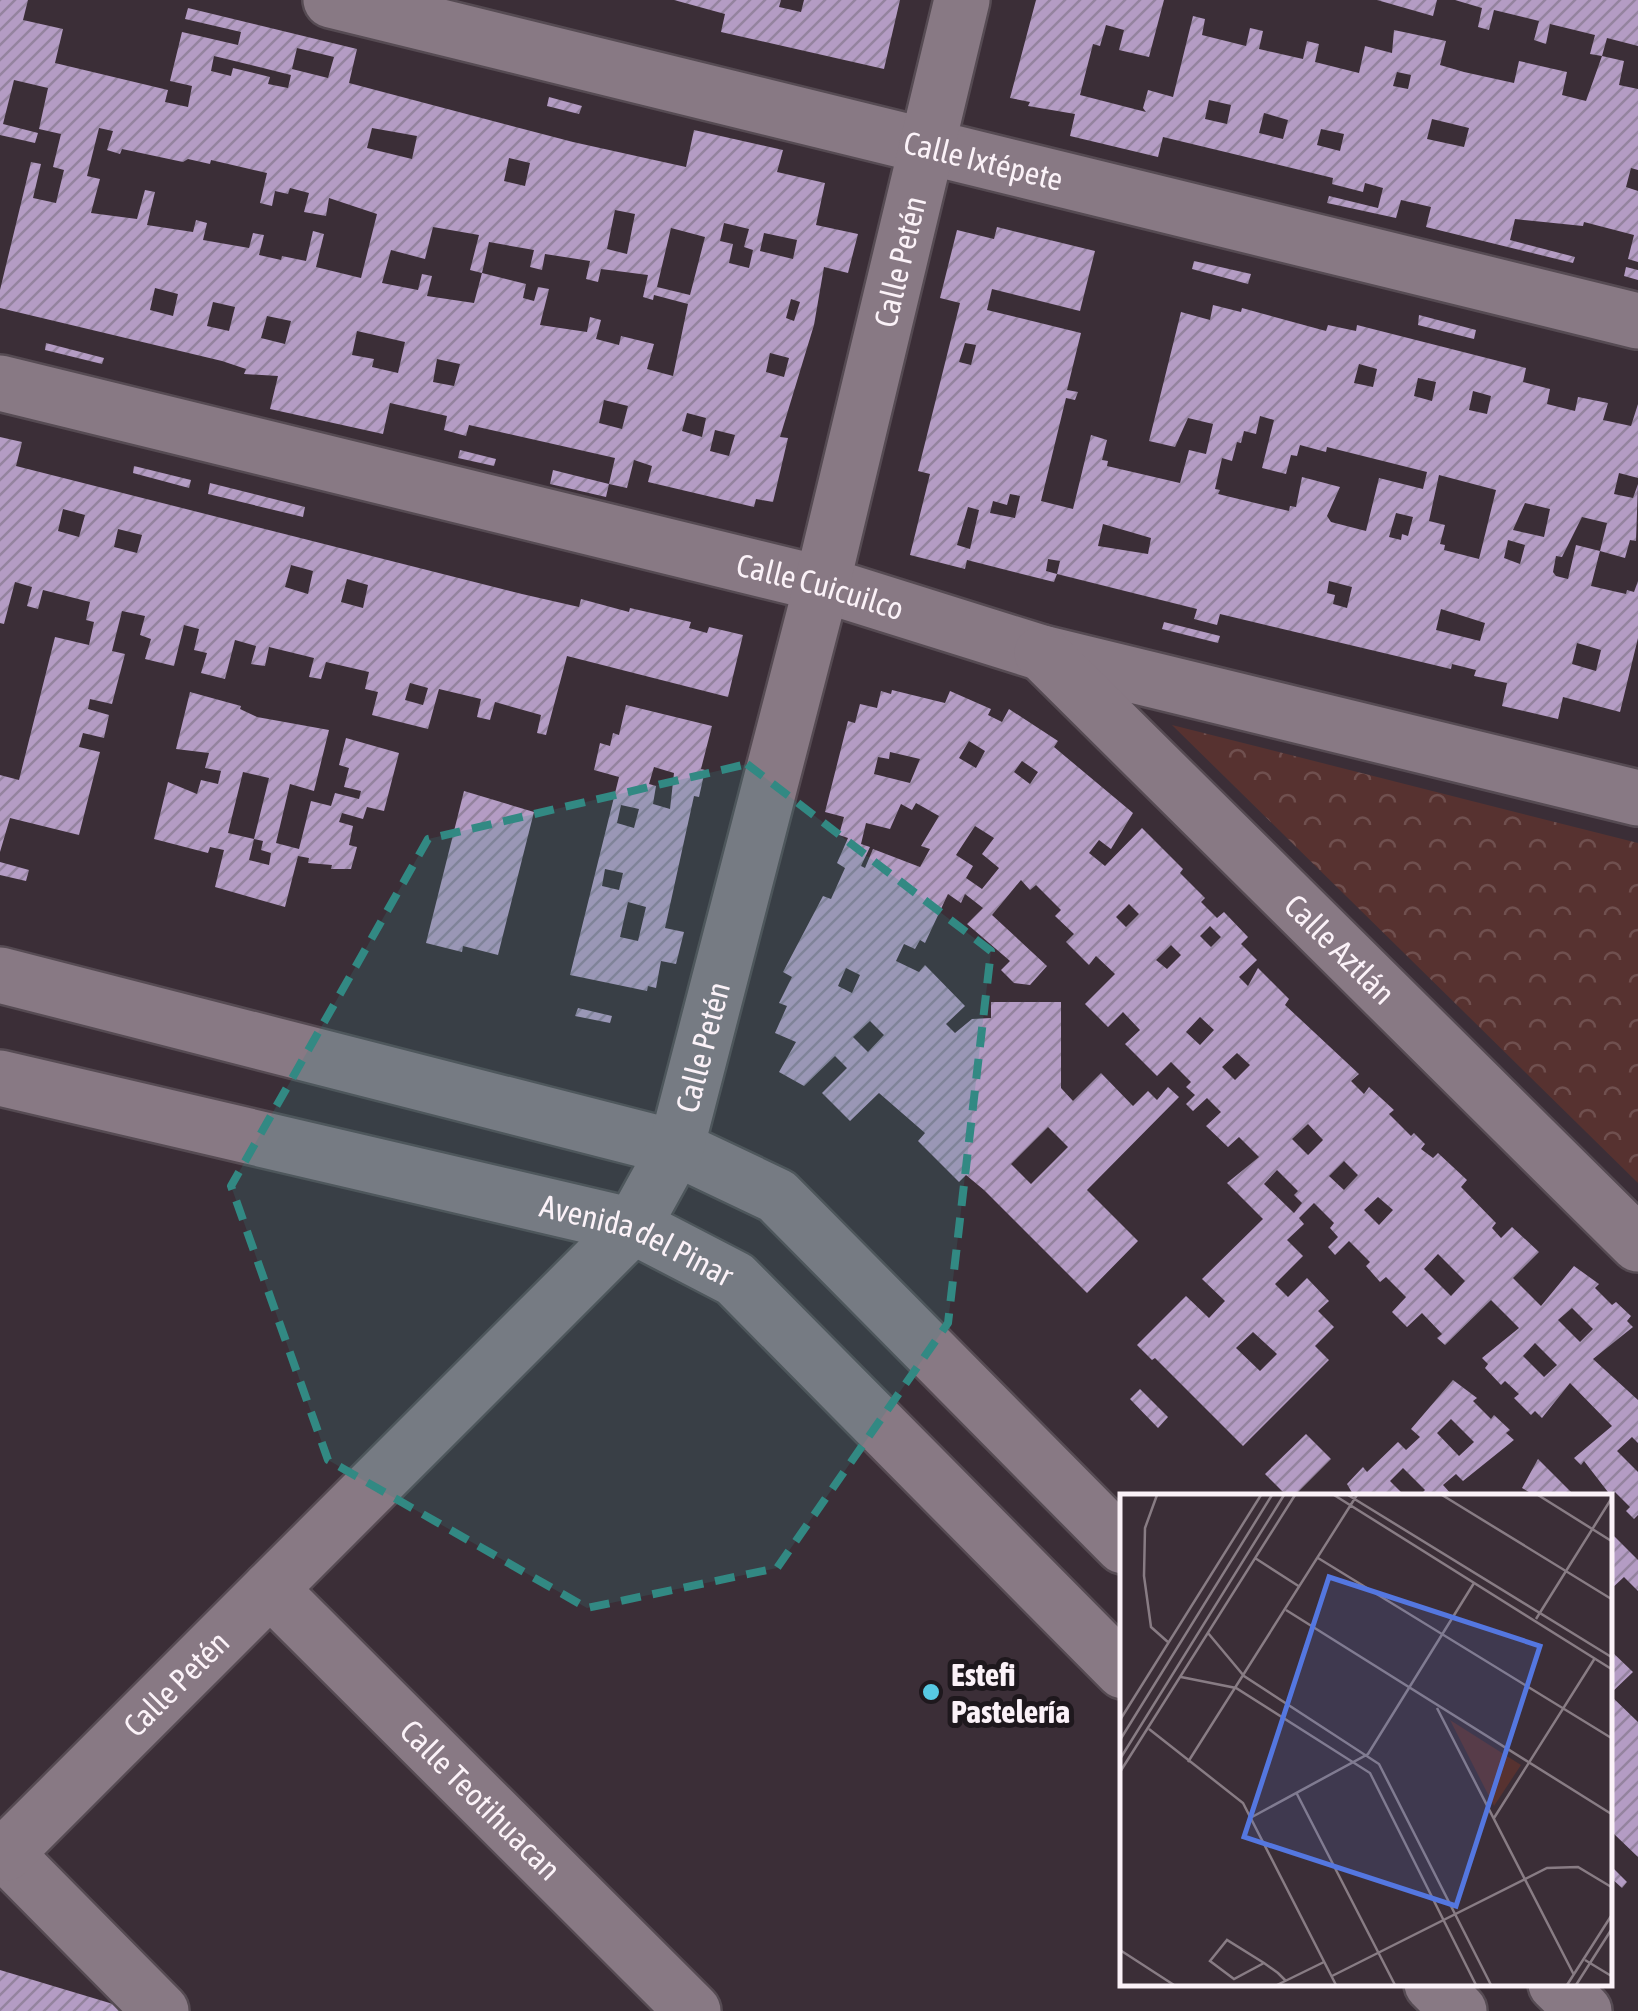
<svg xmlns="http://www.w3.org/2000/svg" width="1638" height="2011" font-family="'Asap Condensed',sans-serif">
  <defs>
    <pattern id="park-crowns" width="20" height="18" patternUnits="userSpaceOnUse" patternTransform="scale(2.5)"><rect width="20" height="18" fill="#573230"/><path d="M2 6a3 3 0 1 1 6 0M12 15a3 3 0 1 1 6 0" fill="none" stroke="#70504f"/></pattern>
    <pattern id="building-hatch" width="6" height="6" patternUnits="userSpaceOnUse" patternTransform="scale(2.5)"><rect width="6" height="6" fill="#b49cc4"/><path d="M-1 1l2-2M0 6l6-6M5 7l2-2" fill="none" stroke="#94839f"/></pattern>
  </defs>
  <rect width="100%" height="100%" fill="#3b2e37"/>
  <path fill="url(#park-crowns)" d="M1172,725L1638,843V1183Z"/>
  <path fill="url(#building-hatch)" fill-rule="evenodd" d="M0,0H28L23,20L63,29L55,63L168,90L165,102L188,107L192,86L170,81L182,32L238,45L241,32L185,19L188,8L357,49L349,83L573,142L686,167L694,130L783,150L777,172L825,183L816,225L858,234L848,273L824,267L814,325L780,437L788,438L773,502L756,499L754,507L648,482L652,466L634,460L627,488L609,484L615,458L469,425L466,436L444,430L447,416L390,403L383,434L270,409L278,376L244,374L246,369L222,361L0,308V290L31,162L41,164L33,198L56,203L64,170L53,167L61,134L39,129L48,88L14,80L3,124L38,133L35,143L0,135ZM297,48L334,57L328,78L292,69ZM214,56L291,75L288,88L268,84L270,77L233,68L231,76L211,71ZM99,128L113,131L107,150L120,154L122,149L183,162L188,159L210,164L211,160L267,173L260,203L272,206L275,191L288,194L290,188L309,193L304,212L326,216L329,198L377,214L361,278L316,267L324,234L313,231L306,261L282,256L281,260L259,255L264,235L253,233L249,248L203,240L207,223L196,220L193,232L147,225L155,192L145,190L137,219L91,213L100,179L87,176ZM372,128L417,136L412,159L367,148ZM509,158L530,163L525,186L504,181ZM615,210L635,214L627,254L607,249ZM724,223L749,229L744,247L753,250L749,268L729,263L733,244L720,241ZM433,227L479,235L470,270L482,273L489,242L534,250L530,267L542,270L545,254L590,261L586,279L598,282L601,269L648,275L643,297L653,300L654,295L688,304L673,376L647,369L654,344L621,336L619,345L596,339L601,320L590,317L587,332L540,325L549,289L538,287L534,301L523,298L526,284L482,273L474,303L427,296L432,276L422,274L418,290L382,283L391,250L425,259ZM671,228L705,237L690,295L657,287ZM764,233L797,240L793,259L760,251ZM155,288L178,294L173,316L150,310ZM791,299L800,302L794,321L786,318ZM213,302L235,307L229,331L207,326ZM267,316L291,321L285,344L261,338ZM357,331L405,342L398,373L372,367L374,359L352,355ZM770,353L789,358L784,377L766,372ZM437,359L460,364L454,386L433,382ZM604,400L628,406L622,429L599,423ZM687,413L706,418L702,437L682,431ZM715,430L735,435L729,456L710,451Z
    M674,0H781L779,7L801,12L804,0H900L884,69L721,32L725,14Z
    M1036,0H1164L1149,57L1119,50L1124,30L1106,25L1100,46L1093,44L1080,95L1146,112L1143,108L1148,90L1173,97L1193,16L1205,19L1202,35L1246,46L1250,28L1263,31L1259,49L1303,59L1307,41L1319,44L1315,62L1359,73L1365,46L1392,53L1394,30L1446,41L1440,65L1464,72L1514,83L1519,61L1567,72L1562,95L1586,101L1602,56L1624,61L1619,85L1638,89V170L1631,168L1626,187L1638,191V262L1628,259L1634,235L1584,222L1583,226L1515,219L1510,240L1575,257L1573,263L1426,227L1431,207L1401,200L1396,218L1327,203L1329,196L1378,208L1383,188L1365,183L1363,192L1332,184L1333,178L1163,137L1158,157L1070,136L1075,114L1028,106L1030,102L1010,98ZM1397,72L1411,75L1408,89L1393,86ZM1209,100L1231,105L1227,124L1205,119ZM1264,113L1288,120L1283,139L1259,133ZM1432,119L1469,128L1464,147L1427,139ZM1321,129L1344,134L1340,151L1317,145Z
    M1377,0H1437L1433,16Z
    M1455,0H1638V46L1607,38L1602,56L1590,54L1595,35L1550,24L1546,44L1534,40L1539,21L1494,10L1489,30L1478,27L1482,8Z
    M549,97L582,106L579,114L547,106Z
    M997,227L1095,251L1080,311L992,289L987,310L1081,333L1067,390L1078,392L1075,400L1066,398L1041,501L1073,509L1091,435L1107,440L1102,460L1108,461L1107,466L1180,483L1189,450L1206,454L1213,424L1188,418L1175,447L1149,441L1181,312L1210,320L1213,305L1241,312L1242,308L1326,331L1328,325L1356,331L1357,325L1526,368L1523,382L1550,389L1547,404L1575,411L1578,397L1608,403L1603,420L1631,426L1638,404V478L1619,473L1614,494L1633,498L1638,484L1636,541L1630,540L1625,558L1600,551L1591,586L1626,594L1627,590L1634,592L1638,581V638L1620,712L1563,697L1558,719L1502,706L1507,683L1474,676L1476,670L1452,664L1451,669L1220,614L1217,625L1194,619L1197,609L1057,574L1060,561L1048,559L1046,571L1057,574L1054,582L967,560L965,569L910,555L930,474L918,471L960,303L940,298L957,230L994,239ZM965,343L976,345L971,365L959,362ZM1359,364L1377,369L1373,387L1354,383ZM1418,378L1436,382L1432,401L1414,396ZM1473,391L1491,396L1487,414L1469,410ZM1260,416L1274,420L1262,468L1286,474L1291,455L1297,456L1300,445L1326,452L1327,447L1427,472L1423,489L1379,478L1366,531L1331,522L1327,516L1340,487L1302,477L1296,507L1290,506L1289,511L1218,494L1220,490L1215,489L1222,458L1232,461L1237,442L1241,443L1244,431L1256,434ZM1439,475L1496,490L1479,559L1444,550L1445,545L1440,544L1445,525L1429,521ZM1010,494L1020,496L1015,518L990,513L993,501L1007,505ZM1525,503L1550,509L1544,537L1513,530ZM968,507L979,510L970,549L957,545ZM1396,513L1413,517L1408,536L1402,534L1401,540L1389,537ZM1582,517L1607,523L1600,551L1576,545L1568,579L1556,576L1553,572L1556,556L1562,557ZM1103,524L1151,538L1148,554L1098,546ZM1508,540L1525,545L1520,564L1504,558ZM1329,581L1352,587L1347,608L1333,604L1335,595L1327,593ZM1441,609L1485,623L1480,641L1436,630ZM1577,643L1601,650L1596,671L1572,664Z
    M1194,261L1251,274L1248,284L1192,269Z
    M1626,267L1638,270V280L1624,276Z
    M1419,315L1476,330L1474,339L1418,325Z
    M46,343L104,358L102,364L45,350Z
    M0,437L22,442L16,466L522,594L579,607L581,599L629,612L630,608L691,622L689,628L707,633L709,627L743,635L728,697L567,656L546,735L537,733L541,715L495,702L490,720L477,717L481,699L439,689L428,729L372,715L378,692L365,689L369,672L326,662L321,679L309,677L314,658L269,647L265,666L251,664L256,646L235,640L225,679L201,673L207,653L194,650L199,629L184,625L174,666L145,659L151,639L140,635L145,616L122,611L112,651L125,654L112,704L90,699L88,709L109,715L104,738L83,733L79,747L100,752L79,835L10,818L0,852V775L19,780L55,637L89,645L94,622L86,620L90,602L43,590L38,609L27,606L32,587L15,582L4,624L0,623ZM63,509L85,515L79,537L58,531ZM118,529L142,535L137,553L114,547ZM291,565L313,571L308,594L285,587ZM347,579L368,585L363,608L341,602ZM410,683L428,688L423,705L405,700Z
    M460,450L496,459L494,466L458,458Z
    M134,466L191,480L189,488L133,473Z
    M553,470L609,484L606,497L550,484Z
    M210,483L305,507L303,517L208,494Z
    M1164,622L1220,636L1218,643L1162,629Z
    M892,690L945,703L950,691L991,709L988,715L1002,722L1009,709L1058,741L1054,747L1133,813L1111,849L1099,840L1089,853L1105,866L1142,828L1183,869L1180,873L1205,898L1201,902L1217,918L1224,912L1248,937L1241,944L1257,960L1239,977L1248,986L1258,968L1289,999L1285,1005L1359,1074L1351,1081L1364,1094L1369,1087L1394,1110L1389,1114L1411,1136L1414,1133L1425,1144L1421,1149L1433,1158L1438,1153L1467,1180L1461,1187L1496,1223L1492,1228L1501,1238L1512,1227L1539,1252L1513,1278L1541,1306L1574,1266L1599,1284L1595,1288L1612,1305L1616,1302L1631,1316L1627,1321L1633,1327L1593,1359L1638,1400V1443L1632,1437L1617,1451L1638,1472V1515L1634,1519L1626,1511L1630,1507L1615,1492L1611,1496L1584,1461L1581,1465L1574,1458L1612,1426L1570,1383L1542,1418L1535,1411L1531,1415L1514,1398L1519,1394L1505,1381L1501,1385L1485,1368L1488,1364L1482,1358L1519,1328L1491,1300L1445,1345L1437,1338L1442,1334L1422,1313L1407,1327L1392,1312L1406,1297L1386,1277L1380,1282L1366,1266L1370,1262L1349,1241L1335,1255L1328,1247L1338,1237L1330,1228L1334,1223L1314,1203L1299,1218L1304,1224L1287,1240L1303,1256L1275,1284L1288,1297L1307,1278L1329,1301L1318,1311L1334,1327L1315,1346L1329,1360L1243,1446L1155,1358L1152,1360L1137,1345L1186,1296L1209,1318L1225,1301L1202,1279L1263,1219L1227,1183L1259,1157L1239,1137L1228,1147L1206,1126L1221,1112L1207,1098L1193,1111L1186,1104L1195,1095L1186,1087L1191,1082L1171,1062L1157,1076L1125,1044L1140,1030L1123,1012L1108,1027L1085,1004L1115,974L1096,956L1089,965L1066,942L1074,934L1055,916L1061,910L1036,885L1030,890L1021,880L992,915L1047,966L1030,985L1014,983L1001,970L1010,961L967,924L983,908L965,894L961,903L948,894L925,943L920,940L915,949L904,944L896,961L919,972L925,965L965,1006L946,1024L955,1033L972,1019L991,1018V1002H1061V1088L1073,1101L1101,1073L1133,1106L1148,1091L1157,1100L1168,1087L1179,1097L1087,1190L1138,1241L1087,1293L984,1190L966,1175L959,1182L918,1141L925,1133L879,1093L850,1121L822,1093L847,1068L835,1056L804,1086L779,1072L796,1042L775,1033L787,1006L779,1003L792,977L783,972L823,896L831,899L845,868L837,863L848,838L839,835L844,817L825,812L848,721L855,723L860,704L877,708L881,691L891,694ZM969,741L985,751L976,768L959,758ZM890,752L920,759L910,783L874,774L878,757L889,759ZM1022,761L1038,772L1030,784L1014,772ZM916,803L939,816L921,846L930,849L920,867L873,849L865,868L861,866L870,847L861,844L866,823L890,829L901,804L912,810ZM975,826L994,838L982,854L999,868L982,889L966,878L973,866L956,855ZM1129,904L1139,914L1126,927L1116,917ZM1210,926L1221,937L1211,947L1200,936ZM1171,945L1181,955L1167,969L1156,960ZM846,968L860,975L852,993L838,986ZM1200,1017L1214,1030L1200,1045L1186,1032ZM870,1021L884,1035L868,1052L853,1037ZM1237,1053L1250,1065L1235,1080L1222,1067ZM1308,1124L1323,1140L1308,1155L1292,1139ZM1048,1127L1068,1147L1031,1184L1011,1164ZM1344,1161L1358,1175L1344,1190L1329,1176ZM1277,1170L1298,1191L1294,1195L1302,1203L1294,1213L1264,1184ZM1378,1197L1393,1210L1379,1225L1364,1210ZM1438,1254L1465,1281L1451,1296L1424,1269ZM1572,1308L1593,1329L1580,1342L1558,1320ZM1253,1332L1277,1354L1260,1371L1236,1348ZM1535,1343L1557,1365L1544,1377L1523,1356Z
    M190,692L241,706L240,709L257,717L329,730L314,791L290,784L276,843L299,849L311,801L331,806L335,793L359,799L361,791L344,787L349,768L339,765L346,738L399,753L384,811L367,807L363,819L342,813L339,822L353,826L349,845L357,847L351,869H331L332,865L308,863L309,858L298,856L285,907L215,887L224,850L210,847L208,853L154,839L168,782L197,794L201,780L218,784L221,771L205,768L209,753L176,749ZM243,772L269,778L254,839L263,841L261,850L271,853L269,865L249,860L254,839L228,833Z
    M626,705L712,726L701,769L705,770L699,797L694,796L665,928L684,932L676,964L661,961L656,988L648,986L647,991L570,975L619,777L594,770L600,743L610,746L613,733L619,735ZM654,767L674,773L670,809L653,804L656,786L649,784ZM621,805L639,809L634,828L617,823ZM605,869L623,873L619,890L602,886ZM628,902L646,907L638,941L620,937Z
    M464,791L534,812L498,955L463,946L462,952L426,943Z
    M0,862L29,870L26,881L0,875Z
    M578,1008L612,1016L610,1023L575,1016Z
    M1453,1380L1477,1398L1473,1401L1491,1419L1494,1415L1510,1430L1506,1433L1514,1440L1463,1481L1456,1474L1443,1485L1453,1496H1419L1425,1490L1403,1468L1390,1481L1405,1496H1354L1347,1484L1363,1467L1367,1472L1398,1442L1406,1450L1420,1437L1411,1429ZM1451,1419L1474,1442L1459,1456L1437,1433Z
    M1140,1389L1168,1417L1158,1428L1130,1399Z
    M1306,1434L1331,1459L1294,1496H1287L1265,1474Z
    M1538,1459L1575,1496H1536L1522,1488Z
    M1610,1532L1638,1560V1591L1624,1577L1610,1590Z
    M1610,1650L1633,1672L1610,1694Z
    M1610,1695L1638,1722V1857L1613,1833L1610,1836Z
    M1610,1865L1627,1882L1622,1888L1610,1877Z
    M0,1970L123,2007L122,2011H0Z"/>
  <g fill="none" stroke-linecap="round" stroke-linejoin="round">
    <defs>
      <g id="minor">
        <path id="s1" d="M331,0L1638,321"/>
        <path id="s2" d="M0,383L822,584L1042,653L1638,798"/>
        <path id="s3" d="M1042,653L1638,1244"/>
        <path d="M0,975L676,1148L777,1196L1123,1546"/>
        <path id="s4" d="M0,1078L633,1226L735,1279L1123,1671"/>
        <path id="s5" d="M270,1589L693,2011"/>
        <path d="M0,1848L161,2011"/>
        <path id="s6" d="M6,1853L633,1226L676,1148L822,584L962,0"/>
        <path d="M1432,1984L1459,2011"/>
        <path d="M1556,1984L1584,2011"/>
      </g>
    </defs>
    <use href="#minor" stroke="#564b53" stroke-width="60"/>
    <use href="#minor" stroke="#887984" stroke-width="55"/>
  </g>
  <path fill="#328983" fill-opacity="0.2" stroke="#328983" stroke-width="8" stroke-dasharray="20 12" stroke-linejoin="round" d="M747,764L991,951L948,1323L777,1568L587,1608L328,1460L231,1186L428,839Z"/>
  <circle fill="#57c9e3" stroke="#1e181d" stroke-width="4" cx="931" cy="1692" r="10"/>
  <g text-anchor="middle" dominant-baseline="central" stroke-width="10" stroke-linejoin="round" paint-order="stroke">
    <g font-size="32" fill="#fbf2f8" stroke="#1e181d">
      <text stroke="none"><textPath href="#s1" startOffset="672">Calle Ixtépete</textPath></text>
      <text stroke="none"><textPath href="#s6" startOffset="1890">Calle Petén</textPath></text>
      <text stroke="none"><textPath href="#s2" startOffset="845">Calle Cuicuilco</textPath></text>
      <text stroke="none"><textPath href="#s3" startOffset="420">Calle Aztlán</textPath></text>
      <text stroke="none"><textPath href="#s6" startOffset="1080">Calle Petén</textPath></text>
      <text stroke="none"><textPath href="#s4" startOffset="658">Avenida del Pinar</textPath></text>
      <text stroke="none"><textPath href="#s6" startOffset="240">Calle Petén</textPath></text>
      <text stroke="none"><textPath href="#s5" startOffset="298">Calle Teotihuacan</textPath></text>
    </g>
    <g font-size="32" font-weight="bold" fill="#fbf2f8" stroke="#1e181d" text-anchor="start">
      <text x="951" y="1674">Estefi<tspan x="951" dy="37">Pastelería</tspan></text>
    </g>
  </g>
  <g transform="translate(1120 1494)">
    <rect width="492" height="492" fill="#3b2e37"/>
    <path d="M330,226L401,271L374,312Z" fill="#573230"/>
    <path fill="none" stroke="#887c84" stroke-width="2.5" d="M37,1L25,34L24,82L31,133L49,149M214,1L493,176M228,1L493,164M322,1L493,106M418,1L493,48M135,64L180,93M198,64L493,245M166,116L493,321M416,125L493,2M88,139L124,182L259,270L371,491M61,183L116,194L250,279L356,491M317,214L454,481M0,226L141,1M29,235L123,309L216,491M0,246L152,1M0,265L164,1M68,268L237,1M0,278L175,1M177,300L275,491M132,323L248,260L354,89M374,324L475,164M0,456L54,491M465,466L493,483M144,469L114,485L90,467L107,446L144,469L158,479L166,487M212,482L427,374L458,373L493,394M157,491L204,468M447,491L493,419M456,491L493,433"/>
    <path fill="#5477e0" fill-opacity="0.15" stroke="#5477e0" stroke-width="5" d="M209,83L420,152L336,412L124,343Z"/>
    <rect width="492" height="492" fill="none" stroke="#fbf2f8" stroke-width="5"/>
  </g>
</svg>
